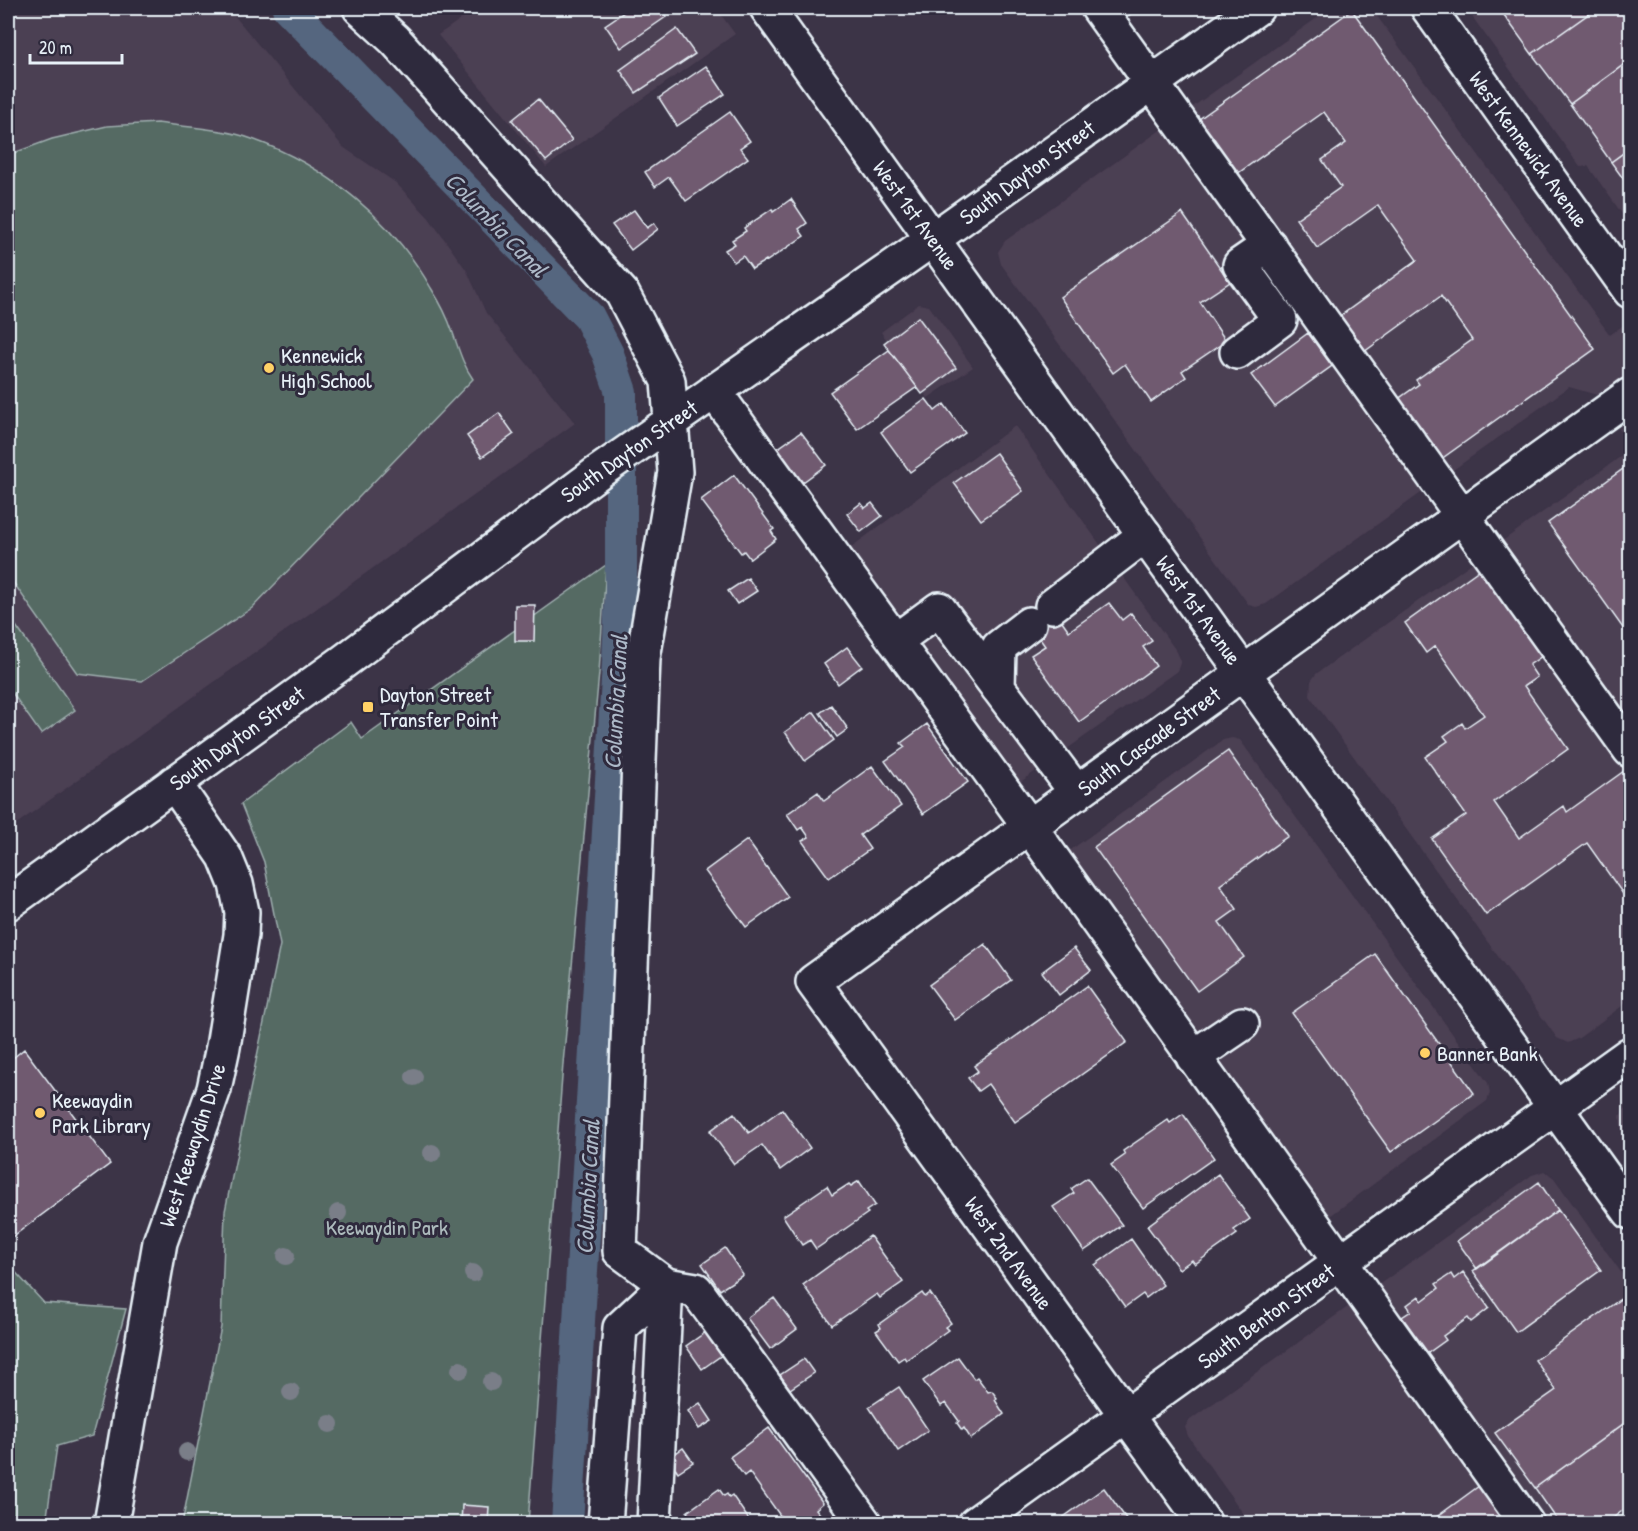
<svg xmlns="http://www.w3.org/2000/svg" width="1638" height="1531" font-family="'Patrick Hand',sans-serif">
<rect width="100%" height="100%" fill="#3c3447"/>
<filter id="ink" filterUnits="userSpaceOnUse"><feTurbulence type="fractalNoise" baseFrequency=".0167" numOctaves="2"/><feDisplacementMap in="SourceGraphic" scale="12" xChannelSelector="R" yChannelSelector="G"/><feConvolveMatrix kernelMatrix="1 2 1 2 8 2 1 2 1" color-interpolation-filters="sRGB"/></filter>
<g filter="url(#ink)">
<path fill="#4c3f53" d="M8,8h220l115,139 53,36 33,35 38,53 19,42 89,110 -567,407z
M477,8h239l19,26 -189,133 -108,-132z
M1331,8h40l239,327 19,-14 1,2v50l-33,22 -28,-8 -303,217 -10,3 -7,-2 -248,-341 -3,-12 7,-11z
M1466,8h164v217l-42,-59 -8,1z
M919,304l10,2 44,61 -45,31 -47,-66z
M1630,420v24l-11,-15z
M1015,426l162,226 4,9 -4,10 -182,129 -168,-235z
M1630,450v550l-51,38 -11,5 -11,-5 -247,-342 1,-15 5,-7z
M1232,738l8,2 248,343 2,10 -3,8 -179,131 -265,-362 180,-130z
M1630,1105v36l-9,-14 -1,-11 4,-6z
M1545,1171l9,7 76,107v238h-380l-62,-87 -3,-9 5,-7 342,-245z"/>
<path fill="#546a64" stroke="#9eaeae" stroke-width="1.5" d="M157,123c28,4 70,6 95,16 74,26 141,82 179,149 9,14 17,30 22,45 6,17 10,32 20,46l-221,229 -110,73 -65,-8 -69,-98v-420l44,-16 55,-13z
M606,565l-7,108 -36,391 -35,459 -346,1 39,-197 4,-116 55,-266 -16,-83 -23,-58 110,-82 11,17z
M16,626l59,84 -34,24 -33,-47v-55z
M8,1264l36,39 82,6 -34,127 -35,10 -11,77h-38z"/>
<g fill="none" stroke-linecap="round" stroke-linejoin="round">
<path stroke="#54667f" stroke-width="32" d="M288,8l301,309 19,37 13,38v201l-3,69 -51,862"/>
</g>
<path fill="#705a70" stroke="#e8f1f8" stroke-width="1.5" d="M630,8h38l2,2 -5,4 1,3 -45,31 -16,-23z
M1117,8h22l-14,10z
M1499,8h98l-65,46z
M1597,8h33v52l-60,44 -38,-50z
M1352,10l243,339 -158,113 -43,-60 25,-18 -3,-4 56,-40 -31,-44 -84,61 -25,-35 85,-62 -39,-55 -61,43 -21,-29 45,-32 -19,-27 24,-17 -22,-31 -90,64 -39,-54z
M677,29l18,25 -59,39 -16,-23z
M1630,60v88l-19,14 -41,-58z
M706,66l19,28 -48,32 -18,-28z
M538,99l34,41 -26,21 -34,-41z
M730,112l20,29 -10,7 8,10 -62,43 -17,-24 -14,10 -10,-15z
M1630,148v40l-19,-26z
M791,199l16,24 -8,6 5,7 -37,25 -1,-1 -14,9 -9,-13 -9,6 -9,-12 10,-6 -3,-4 14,-9 -2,-3 28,-19 1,3z
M634,210l13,18 7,-5 4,6 -27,21 -19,-25z
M1182,213l48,69 -30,20 26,39 -44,30 4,6 -35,25 -26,-38 -12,9 -53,-76z
M918,317l38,51 -34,26 -38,-51z
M1308,333l24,33 -57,41 -24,-32z
M889,350l28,37 -60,42 -27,-37z
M926,399l9,12 9,-7 21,29 -55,39 -29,-40z
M499,413l15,21 -32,23 -15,-21z
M801,432l25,33 -27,20 -25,-34z
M996,453l27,38 -42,29 -27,-37z
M1630,464v174l-82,-115z
M734,475l40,54 -3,2 5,8 -26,20 -6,-8 -3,2 -40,-53z
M861,503l4,5 7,-5 10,13 -21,16 -14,-18z
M1483,567l62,87 -16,11 8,12 -13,9 44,63 -74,53 25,36 45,-32 3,6 57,-41 6,9v124l-43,-61 -101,72 -54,-76 34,-24 -41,-58 23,-16 -4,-5 18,-13 3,5 19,-13 -49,-69 -9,7 -21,-30z
M748,578l9,13 -20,13 -9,-13z
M1048,601l21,30 40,-28 13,17 9,-7 21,28 -9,6 13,19 -77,56 -48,-67 14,-9 -20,-28z
M515,605h20l-1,36h-19z
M847,647l15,19 -24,18 -14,-20z
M831,705l17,24 -11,8 -17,-24z
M814,712l20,28 -29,21 -20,-29z
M927,724l41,58 -45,32 -38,-53 20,-14 -4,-4z
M1228,751l60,85 -68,49 17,24 -18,13 25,35 -47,34 -103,-144z
M872,766l29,40 -41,29 10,14 -41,29 -27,-37 7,-4 -7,-10 -4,3 -11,-16 31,-22 6,9z
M747,840l41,57 -42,30 -41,-56z
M985,944l26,36 -56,40 -26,-35z
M1074,948l17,22 -32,25 -17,-23z
M1375,954l99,139 -83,59 -99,-139z
M1087,986l40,56 -112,80 -27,-38 -10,7 -10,-13 10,-7 -4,-5z
M24,1049l86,115 -102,76v-178z
M782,1109l28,39 -30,22 -18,-25 -28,19 -24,-33 24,-18 15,20z
M1183,1114l31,44 -71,50 -32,-43 14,-10 -2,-4 45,-31 2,3z
M1218,1174l32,45 -16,11 3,4 -42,30 -3,-4 -13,9 -32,-43z
M1087,1178l35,47 -38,26 -31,-44 21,-14 -3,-4z
M859,1181l16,24 -9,6 2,2 -52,36 -6,-9 -8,5 -19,-29 44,-30 5,9 17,-11 2,2z
M1539,1182l19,28 -81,59 -20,-28z
M1558,1210l43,60 -85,62 -43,-61z
M870,1236l33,46 -23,16 -3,-4 -45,31 -29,-40z
M1131,1239l32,46 -17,13 -3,-4 -18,13 -30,-42z
M725,1248l18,27 -23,15 -18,-26z
M1463,1272l26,36 -18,14 -3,-4 -25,18 3,4 -18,13 -26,-36 9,-6 -4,-6 12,-9 3,5 17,-13 -3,-4 15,-10 3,5z
M922,1293l3,4 5,-4 21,30 -6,4 3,3 -42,30 -2,-3 -6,4 -22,-30 5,-3 -2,-4z
M774,1298l23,31 -27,20 -23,-31z
M1622,1298l8,11v110l-95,69 -40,-55 61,-43 -21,-30z
M713,1327l16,23 -27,19 -16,-23z
M958,1357l16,22 3,-2 11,15 4,-1 5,7 -2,2 9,14 -33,25 -7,-11 -2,2 -5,-7 2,-2 -13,-18 -5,3 -18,-25z
M804,1359l10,14 -24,16 -10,-14z
M899,1387l29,43 -30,21 -29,-44z
M700,1403l12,18 -13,8 -11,-18z
M1630,1419v86l-25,19h-45l-25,-36z
M769,1428l54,75 -7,6 4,5 -13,10h-4l-3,-4 -5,4h-9l-37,-52 -5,4 -14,-19z
M683,1448l10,14 -15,10 -9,-14z
M1479,1486l27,38h-79z
M1104,1488l26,36h-76z
M719,1489l5,7 3,-2 2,3 3,-2 20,29h-57l-8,-12z
M462,1505l27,2 -1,17h-27z"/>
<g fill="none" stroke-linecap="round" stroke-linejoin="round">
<defs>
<path id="minor" d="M360,8l35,32 227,253 46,88 7,91 -32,186 -23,593 46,34 -46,43 -15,196
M1098,8l532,742
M1428,8l202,283
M1237,352l43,-32 -40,-55 29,-20
M714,391l316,436 497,697
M1052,606l93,-71
M895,641l44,-32 138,184
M998,688l1,-41 30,-23
M8,903l335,-241 257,-191 333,-232 324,-231
M1193,1057l49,-33
M111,1524l49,-282 54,-153 9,-42 18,-112 1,-23 -6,-28 -11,-27 -51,-74
M654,1524l12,-239 30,5 169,234
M975,1524l655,-470
M1205,1524l-392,-542 817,-587"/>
<path id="major" d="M767,8l863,1204"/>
</defs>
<use href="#minor" stroke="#e8f1f8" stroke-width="38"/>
<use href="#major" stroke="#e8f1f8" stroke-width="38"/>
<use href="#minor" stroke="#2f2a3d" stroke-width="33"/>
<use href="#major" stroke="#2f2a3d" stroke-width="33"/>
</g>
<g fill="#7a7e88">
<circle cx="414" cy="1077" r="9"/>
<circle cx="432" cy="1153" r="9"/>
<circle cx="338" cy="1213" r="9"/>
<circle cx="389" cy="1228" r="9"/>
<circle cx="286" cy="1256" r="9"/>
<circle cx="473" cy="1273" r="9"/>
<circle cx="460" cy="1370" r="9"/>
<circle cx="491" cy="1382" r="9"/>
<circle cx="291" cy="1392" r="9"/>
<circle cx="330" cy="1424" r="9"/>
<circle cx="187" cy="1452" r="9"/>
</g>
</g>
<g fill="#ffd166" stroke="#2f2a3d" stroke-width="2">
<circle cx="269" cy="368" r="6"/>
<rect x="362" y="701" width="12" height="12" rx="3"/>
<circle cx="1425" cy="1053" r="6"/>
<circle cx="40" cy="1113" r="6"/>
</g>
<g text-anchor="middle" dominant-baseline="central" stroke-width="6" stroke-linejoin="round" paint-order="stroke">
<g font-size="22" fill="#e8f1f8" stroke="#2f2a3d">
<text transform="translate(1529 149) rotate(54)">West Kennewick Avenue</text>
<text transform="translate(1027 172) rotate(-36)">South Dayton Street</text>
<text transform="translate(916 215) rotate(54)">West 1st Avenue</text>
<text transform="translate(629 451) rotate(-35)">South Dayton Street</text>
<text transform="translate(1199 610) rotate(54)">West 1st Avenue</text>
<text transform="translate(237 738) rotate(-36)">South Dayton Street</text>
<text transform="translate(1149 741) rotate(-36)">South Cascade Street</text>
<text transform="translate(192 1145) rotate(-72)">West Keewaydin Drive</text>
<text transform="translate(1009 1253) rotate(54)">West 2nd Avenue</text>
<text transform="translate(1266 1316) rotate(-36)">South Benton Street</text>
</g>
<g font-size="22" fill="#e8f1f8" stroke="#2f2a3d" text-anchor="start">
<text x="281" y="355">Kennewick<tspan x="281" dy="25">High School</tspan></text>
<text x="380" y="694">Dayton Street<tspan x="380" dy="25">Transfer Point</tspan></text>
<text x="1437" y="1053">Banner Bank</text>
<text x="52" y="1100">Keewaydin<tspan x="52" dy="25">Park Library</tspan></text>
</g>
<g font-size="22" fill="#adbbbd" stroke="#2f2a3d">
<text x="387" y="1227">Keewaydin Park</text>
</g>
<g font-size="24" font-style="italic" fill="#adb9c8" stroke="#2f2a3d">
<text transform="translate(497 224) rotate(46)">Columbia Canal</text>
<text transform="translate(615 702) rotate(-87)">Columbia Canal</text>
<text transform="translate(587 1187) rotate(-87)">Columbia Canal</text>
</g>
</g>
<rect width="1638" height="1531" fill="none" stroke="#2f2a3d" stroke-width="30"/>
<rect x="15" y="15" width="1608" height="1501" fill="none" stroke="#e8f1f8" stroke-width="2" filter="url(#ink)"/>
<path d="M30 54v9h92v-9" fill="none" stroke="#e8f1f8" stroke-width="3"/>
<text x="39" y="54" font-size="18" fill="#e8f1f8" stroke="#2f2a3d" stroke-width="4.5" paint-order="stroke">20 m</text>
</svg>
